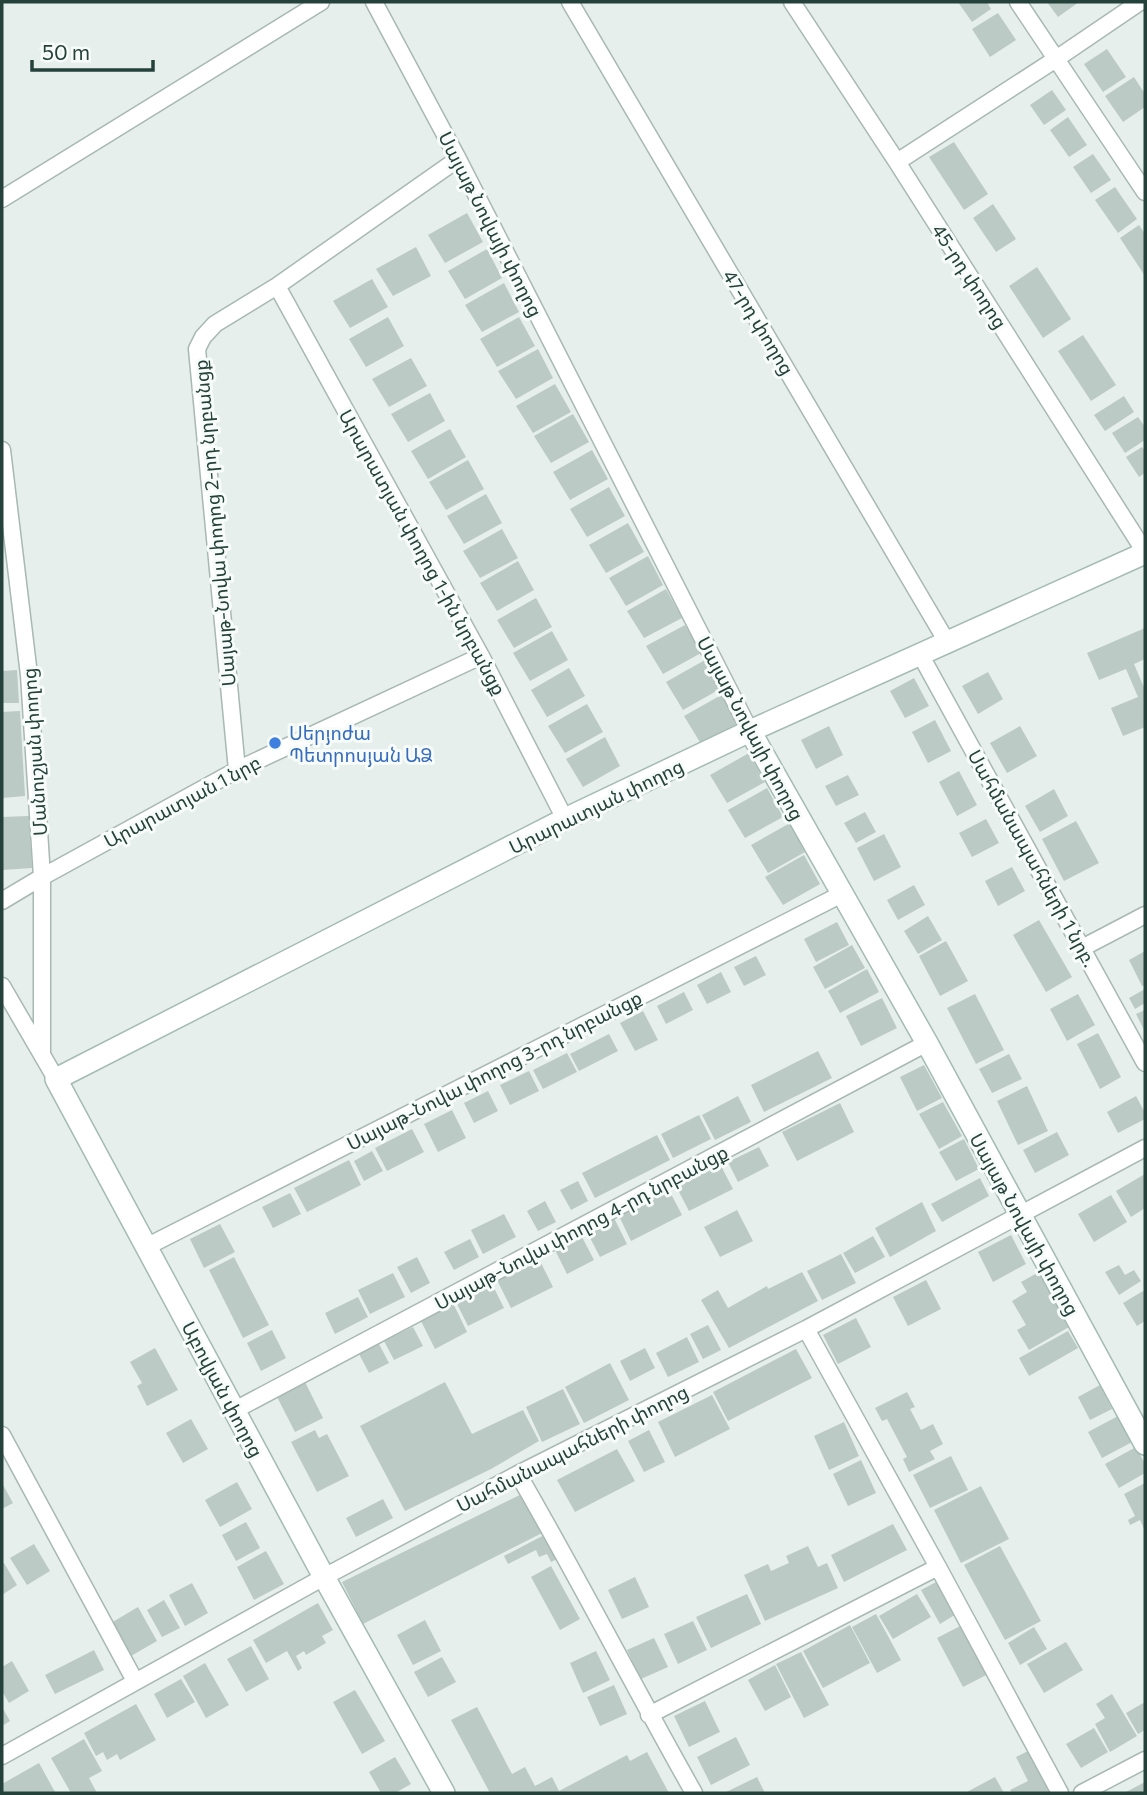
<svg xmlns="http://www.w3.org/2000/svg" width="1147" height="1795" font-family="Commissioner,'Noto Sans Armenian',sans-serif">
<rect width="100%" height="100%" fill="#e6efeb"/>
<path fill="#bbcac4" d="M958,2h29l4,7 -19,13z
M1047,2h32l-21,15z
M998,13l18,27 -26,17 -18,-28z
M1107,49l19,28 -23,15 -19,-28z
M1134,77l11,17v13l-22,15 -18,-26z
M1052,90l14,20 -22,15 -14,-20z
M1068,117l19,28 -18,12 -19,-27z
M954,142l34,52 -24,16 -35,-53z
M1093,154l18,26 -20,13 -18,-26z
M1115,187l22,32 -19,14 -23,-33z
M993,204l23,35 -20,13 -23,-34z
M467,213l16,29 -38,21 -17,-28z
M1139,225l6,9v42l-25,-38z
M416,247l15,29 -38,20 -17,-27z
M487,249l15,29 -37,21 -17,-28z
M1037,267l34,52 -28,19 -34,-52z
M372,279l16,28 -38,21 -17,-27z
M504,283l15,29 -37,20 -17,-27z
M388,317l16,29 -38,21 -17,-28z
M519,317l16,29 -38,21 -17,-28z
M1083,335l33,50 -25,16 -33,-50z
M538,349l15,29 -37,21 -18,-28z
M411,358l16,28 -38,21 -17,-28z
M555,384l16,28 -38,21 -17,-27z
M430,393l15,28 -37,21 -17,-28z
M1124,396l10,16 -29,19 -11,-16z
M573,414l16,28 -38,21 -17,-27z
M1138,417l7,10v13l-20,13 -13,-20z
M450,429l16,28 -38,22 -17,-28z
M1142,447l3,4v22l-6,4 -13,-20z
M592,450l16,29 -38,21 -17,-28z
M468,460l16,29 -38,21 -17,-28z
M609,487l16,29 -38,21 -17,-28z
M486,494l16,29 -38,21 -17,-28z
M628,523l16,29 -38,21 -17,-28z
M502,529l16,29 -38,20 -17,-27z
M648,556l15,29 -37,21 -17,-28z
M518,561l16,29 -37,21 -17,-28z
M666,589l16,29 -38,20 -17,-27z
M536,598l16,29 -38,21 -17,-28z
M685,625l16,28 -38,21 -17,-28z
M1145,628v31l-11,5 11,26v37l-22,9 -12,-28 27,-11 -12,-28 -27,11 -12,-27z
M552,631l16,29 -38,21 -17,-28z
M705,660l15,29 -37,21 -17,-28z
M569,668l16,28 -38,21 -16,-27z
M17,670l2,33h-17v-32z
M988,672l15,27 -25,15 -16,-28z
M914,678l15,28 -24,12 -15,-27z
M723,694l16,29 -38,21 -17,-28z
M587,704l16,28 -38,21 -17,-27z
M20,711l5,85 -23,2v-86z
M935,720l16,31 -23,12 -16,-31z
M829,726l14,29 -27,14 -15,-29z
M1020,726l17,30 -30,17 -17,-30z
M605,737l15,29 -37,21 -17,-28z
M749,753l16,29 -38,21 -17,-28z
M959,771l18,34 -20,11 -18,-34z
M848,775l11,20 -23,11 -11,-20z
M767,788l16,29 -38,21 -17,-28z
M1054,789l14,27 -28,16 -15,-26z
M865,812l11,20 -20,11 -12,-20z
M29,816l3,52 -30,2v-53z
M986,819l13,24 -27,14 -13,-24z
M1076,821l23,42 -35,18 -22,-42z
M790,823l15,29 -37,21 -17,-28z
M884,834l17,33 -27,14 -17,-33z
M804,855l16,29 -37,21 -18,-28z
M1012,867l13,24 -27,15 -13,-25z
M914,885l11,20 -27,15 -11,-20z
M928,916l14,24 -24,14 -14,-23z
M1039,920l33,57 -26,15 -33,-57z
M837,922l12,23 -33,17 -12,-23z
M946,941l22,40 -28,15 -21,-40z
M852,945l13,23 -40,21 -12,-22z
M1145,951v34l-3,1 -13,-26z
M756,956l10,19 -22,11 -10,-19z
M867,969l12,23 -39,21 -12,-22z
M721,972l10,20 -24,12 -10,-19z
M1145,989v14l-10,6 -6,-11z
M684,992l9,18 -27,14 -9,-18z
M975,994l29,56 -28,14 -29,-56z
M1078,994l17,31 -28,16 -17,-32z
M882,998l15,30 -36,18 -15,-30z
M1145,1010v22l-9,-18z
M643,1011l15,29 -23,11 -15,-28z
M1098,1033l23,44 -21,12 -23,-45z
M609,1034l9,17 -39,20 -9,-17z
M818,1051l14,27 -68,34 -13,-27z
M567,1053l10,19 -34,17 -10,-19z
M1009,1054l13,25 -30,14 -13,-24z
M924,1065l18,33 -25,13 -17,-34z
M529,1071l10,20 -29,14 -10,-20z
M1027,1086l21,45 -30,14 -21,-44z
M488,1091l10,20 -24,12 -10,-20z
M738,1096l13,26 -36,18 -13,-25z
M1136,1096l9,17v6l-27,14 -11,-21z
M943,1102l19,34 -23,13 -20,-35z
M840,1103l14,29 -57,29 -15,-29z
M452,1110l14,28 -28,14 -14,-28z
M699,1115l12,24 -38,19 -12,-24z
M412,1129l12,23 -37,19 -12,-23z
M1057,1132l12,23 -34,18 -12,-23z
M657,1135l13,25 -75,38 -13,-25z
M964,1139l15,30 -23,12 -17,-29z
M759,1147l10,19 -31,16 -10,-20z
M372,1151l11,20 -19,10 -10,-20z
M349,1160l12,25 -54,27 -13,-24z
M720,1164l13,25 -44,22 -13,-25z
M1145,1174v34l-14,9 -15,-26z
M980,1178l9,18 -47,26 -11,-18z
M578,1181l10,20 -17,9 -11,-20z
M669,1190l13,25 -51,26 -12,-25z
M290,1193l11,21 -28,14 -11,-21z
M1111,1195l16,27 -33,20 -16,-28z
M545,1201l11,21 -18,9 -11,-20z
M922,1202l14,29 -46,26 -15,-29z
M737,1210l16,31 -33,16 -16,-30z
M504,1214l12,23 -33,17 -12,-24z
M614,1218l13,26 -27,13 -13,-25z
M220,1224l15,28 -31,16 -14,-29z
M1011,1235l15,29 -33,18 -15,-30z
M873,1236l12,21 -30,16 -12,-20z
M582,1237l12,23 -27,14 -12,-24z
M470,1239l9,18 -25,13 -10,-18z
M841,1254l15,29 -34,17 -15,-29z
M234,1257l35,68 -26,13 -34,-68z
M417,1257l13,26 -19,10 -14,-26z
M538,1257l15,30 -42,21 -15,-30z
M1119,1265l6,10 9,-5 7,11 -22,14 -14,-23z
M802,1272l16,29 -89,47 -28,-48 17,-10 10,18 39,-22 1,3z
M1039,1272l30,55 -40,23 -12,-20 9,-5 -14,-24 15,-9 -6,-10z
M393,1273l12,24 -35,17 -12,-24z
M926,1280l15,29 -33,17 -15,-29z
M492,1284l12,24 -36,18 -12,-24z
M1143,1291l2,3v27l-8,5 -14,-23z
M358,1297l10,20 -33,17 -10,-21z
M453,1303l14,29 -32,17 -15,-30z
M856,1318l15,29 -33,17 -15,-29z
M708,1325l13,25 -18,9 -13,-25z
M413,1327l10,19 -29,14 -10,-19z
M272,1330l14,28 -25,13 -14,-28z
M1068,1331l10,17 -49,28 -10,-18z
M687,1337l12,25 -31,15 -12,-24z
M379,1344l10,19 -20,10 -10,-19z
M155,1348l23,42 -31,16 -10,-20 5,-3 -12,-21z
M645,1348l10,20 -25,13 -10,-20z
M796,1349l16,29 -84,43 -15,-29z
M610,1363l19,37 -45,23 -19,-36z
M304,1380l19,38 -28,14 -19,-37z
M445,1382l27,52 51,-24 16,31 -48,28 -86,42 -45,-85z
M1100,1385l12,24 -22,11 -12,-23z
M563,1389l17,35 -38,18 -16,-35z
M907,1392l8,15 -5,2 11,21 12,-6 10,20 -13,7 5,8 -26,13 -6,-13 4,-2 -20,-38 -5,2 -7,-13z
M712,1395l18,34 -55,28 -17,-35z
M1120,1415l14,26 -32,17 -14,-26z
M191,1419l17,30 -25,14 -17,-30z
M844,1422l15,34 -30,14 -15,-34z
M315,1430l4,8 8,-4 22,42 -32,16 -26,-50z
M649,1430l16,32 -21,10 -16,-31z
M1136,1447l9,17v9l-26,15 -14,-24z
M617,1449l18,32 -60,31 -18,-32z
M951,1456l17,34 -38,18 -17,-33z
M861,1460l15,33 -28,13 -15,-32z
M237,1482l15,27 -32,18 -15,-27z
M2,1483l11,20 -11,6z
M1145,1483v48l-5,-11 -10,5 -2,-5 7,-4 -11,-22z
M981,1486l28,53 -48,24 -27,-53z
M524,1493l20,39 -181,92 -21,-42z
M383,1499l10,19 -37,19 -10,-19z
M246,1522l14,26 -24,13 -14,-26z
M893,1524l14,26 -63,32 -13,-27z
M548,1533l13,24 -10,5 -4,-8 -8,3 -3,-7 -28,14 -4,-8z
M34,1544l16,27 -23,14 -17,-27z
M808,1546l10,21 9,-4 11,25 -73,33 -21,-46 24,-11 3,7 18,-8 -3,-7z
M1000,1546l41,75 -36,19 -41,-75z
M266,1551l18,33 -30,16 -17,-33z
M4,1563l13,22 -15,10v-31z
M551,1566l29,53 -20,11 -29,-53z
M635,1577l14,30 -27,12 -14,-29z
M940,1580l18,33 -18,11 -19,-34z
M192,1583l16,30 -23,13 -16,-31z
M747,1594l14,30 -50,24 -15,-31z
M917,1594l14,23 -38,22 -14,-23z
M164,1600l16,28 -18,9 -15,-27z
M318,1603l15,27 -11,6 4,7 -20,12 -2,-4 -8,5 6,12 -4,3 -11,-20 -21,12 -13,-23z
M138,1607l19,34 -26,15 -20,-33z
M876,1614l25,46 -24,13 -25,-46z
M425,1620l16,31 -28,14 -16,-30z
M693,1621l14,29 -29,14 -14,-30z
M966,1623l26,49 -29,15 -26,-49z
M850,1625l20,38 -47,25 -20,-37z
M1034,1627l13,22 -27,16 -12,-22z
M654,1638l14,29 -27,12 -14,-29z
M1066,1642l17,28 -39,23 -17,-29z
M251,1646l18,33 -23,13 -19,-33z
M94,1650l10,20 -49,24 -10,-19z
M596,1651l14,29 -27,13 -13,-30z
M801,1652l28,53 -25,13 -28,-54z
M442,1657l14,25 -28,15 -14,-25z
M12,1661l17,30 -20,12 -7,-12v-24z
M205,1663l24,42 -23,13 -23,-42z
M775,1665l16,32 -26,14 -17,-31z
M181,1679l14,23 -28,16 -13,-24z
M614,1685l13,29 -27,12 -13,-29z
M355,1690l30,51 -23,13 -29,-52z
M1112,1694l25,42 -27,16 -15,-28 10,-6 -9,-14z
M705,1701l15,31 -31,15 -15,-31z
M1145,1702v28l-7,4 -12,-21z
M136,1704l20,36 -36,20 -3,-6 -10,6 -4,-8 -7,4 -12,-23z
M2,1707l8,14 -8,5z
M477,1707l35,67 13,-7 10,19 17,-9 7,14 68,-36 3,6 17,-9 22,41h-179l-39,-73z
M1094,1728l14,24 -27,16 -15,-24z
M736,1737l14,28 -39,20 -14,-28z
M84,1739l18,32 -13,7 8,15h-26l-20,-35z
M1032,1749l21,40 -7,4h-34l-2,-3 18,-9 -12,-24z
M395,1757l16,27 -16,9h-14l-12,-21z
M39,1763l16,29 -2,1h-51v-9z
M757,1777l8,16h-41z
M995,1777l9,16h-39z
M1145,1782v11h-21z"/>
<g fill="none" stroke-linecap="round" stroke-linejoin="round">
<defs>
<path id="street" d="M374,2l84,157 292,572
M570,2l377,640
M792,2l105,160 248,390
M1018,2l127,190
M897,162l159,-103 84,-57
M2,199l319,-197
M277,286l204,370 84,163
M2,450l27,225 13,202v178
M920,654l225,409
M237,770l-40,-421 6,-12 12,-13 62,-38 181,-127
M2,901l40,-24 195,-107 244,-114
M1082,948l63,-33
M2,986l54,93
M146,1247l696,-353
M806,1329l132,238 122,226
M235,1410l692,-367
M2,1435l133,246
M518,1474c61,105 116,213 176,319
M649,1715l289,-148
M2,1756l322,-179 194,-103 288,-145 339,-181
M1082,1793l63,-33"/>
<path id="secondary" d="M750,731l177,312 218,401
M444,1793l-120,-216 -268,-498 509,-260 185,-88 395,-178"/>
</defs>
<use href="#street" stroke="#a8b8b2" stroke-width="19"/>
<use href="#secondary" stroke="#a4bbb3" stroke-width="24"/>
<use href="#street" stroke="#fff" stroke-width="16"/>
<use href="#secondary" stroke="#fff" stroke-width="21"/>
</g>
<circle fill="#3f7fe0" stroke="#f7fbf9" stroke-width="2.5" cx="275" cy="743" r="7"/>
<g text-anchor="middle" dominant-baseline="central" stroke-width="6" stroke-linejoin="round" paint-order="stroke">
<g font-size="19" fill="#24423a" stroke="#f7fbf9">
<text transform="translate(491 224) rotate(63)">Սայաթ Նովայի փողոց</text>
<text transform="translate(970 276) rotate(57)">45-րդ փողոց</text>
<text transform="translate(759 322) rotate(59)">47-րդ փողոց</text>
<text transform="translate(214 523) rotate(-95)">Սայաթ-Նովա փողոց 2-րդ նրբանցք</text>
<text transform="translate(423 552) rotate(61)">Արարատյան փողոց 1-ին նրբանցք</text>
<text transform="translate(751 728) rotate(62)">Սայաթ Նովայի փողոց</text>
<text transform="translate(34 752) rotate(-94)">Մանուշյան փողոց</text>
<text transform="translate(182 801) rotate(-28)">Արարատյան 1 նրբ</text>
<text transform="translate(596 806) rotate(-26)">Արարատյան փողոց</text>
<text transform="translate(1033 858) rotate(61)">Սահմանապահների 1 նրբ.</text>
<text transform="translate(494 1070) rotate(-27)">Սայաթ-Նովա փողոց 3-րդ նրբանցք</text>
<text transform="translate(1025 1224) rotate(61)">Սայաթ Նովայի փողոց</text>
<text transform="translate(581 1227) rotate(-28)">Սայաթ-Նովա փողոց 4-րդ նրբանցք</text>
<text transform="translate(223 1389) rotate(62)">Աբովյան փողոց</text>
<text transform="translate(572 1448) rotate(-27)">Սահմանապահների փողոց</text>
</g>
<g font-size="19" fill="#366cbe" stroke="#f7fbf9" text-anchor="start">
<text x="289" y="732">Սերյոժա<tspan x="289" dy="22">Պետրոսյան ԱՁ</tspan></text>
</g>
</g>
<rect width="1147" height="1795" fill="none" stroke="#24423a" stroke-width="7"/>
<path d="M32 60v10h121v-10" fill="none" stroke="#24423a" stroke-width="3.5"/>
<text x="42" y="60" font-size="21" fill="#24423a" stroke="#f7fbf9" stroke-width="5" paint-order="stroke">50 m</text>
</svg>
